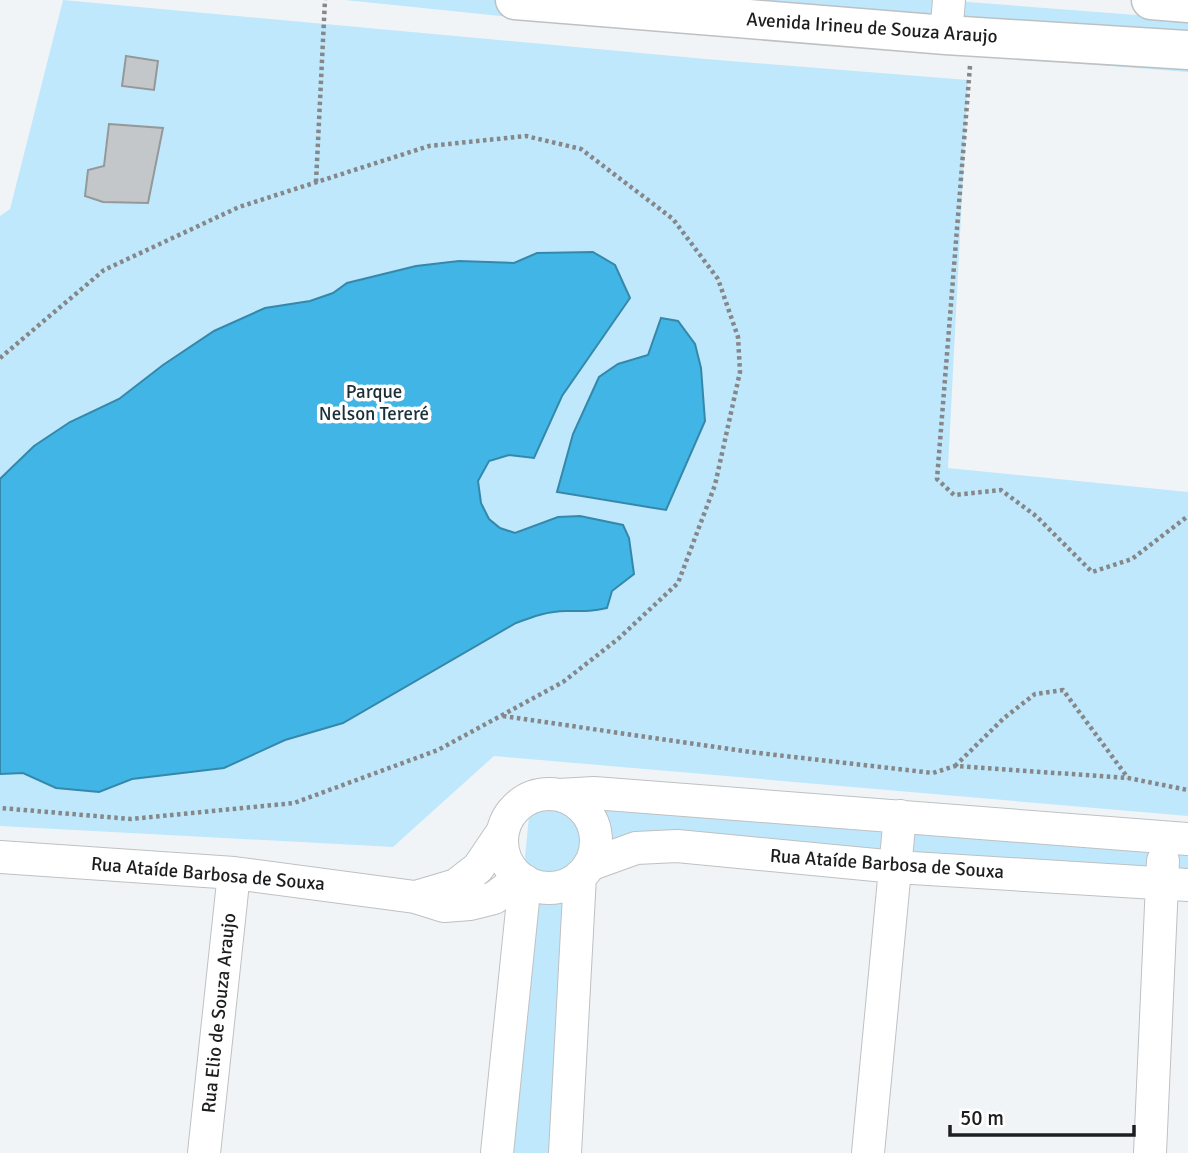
<svg xmlns="http://www.w3.org/2000/svg" width="1188" height="1153" font-family="Signika,sans-serif">
<rect width="100%" height="100%" fill="#f1f4f6"/>
<path fill="#bfe8fd" d="M63,0l643,59 262,21 -20,388 240,24v324l-694,-60 -101,91 -393,-21v-610l10,-7z
M345,0h597l246,19v53l-561,-43z
M568,787l620,40v47l-296,-24 -214,-12 -83,9 -26,306h-73l34,-347z"/>
<path fill="#41b5e5" stroke="#3688aa" stroke-width="2" d="M593,252l22,13 15,33 -68,98 -28,62 -25,-3 -20,6 -11,20 3,22 8,16 11,9 15,5 43,-16 22,-1 43,9 6,13 5,36 -22,17 -5,17c-17,4 -24,3 -41,3 -18,0 -34,6 -50,12l-173,100 -58,17 -61,28 -92,11 -33,13 -43,-4 -33,-15 -23,1v-295l34,-33 36,-24 49,-23 44,-34 51,-34 51,-23 45,-7 23,-8 14,-10 69,-17 43,-5 55,2 23,-10z
M661,318l17,3 17,23 6,24 4,53 -39,89 -109,-18 16,-58 26,-57 19,-13 30,-9z"/>
<path fill="#c4c7c9" stroke="#959899" stroke-width="2" d="M126,56l32,5 -4,29 -32,-4z
M109,124l54,4 -15,75 -45,-1 -18,-6 3,-26 16,-4z"/>
<g fill="none" stroke-linecap="round" stroke-linejoin="round">
<defs>
<path id="minor" d="M946,35l3,-35
M502 841a47 47 0 1 1 94 0a47 47 0 1 1-94 0Z
M559,795l35,-2 594,46
M0,857l234,16 181,24 29,9 26,-2 24,-6 26,-20
M589,865l47,-17 41,-2 219,21 292,18
M419,896l37,-11 22,-17 25,-37
M204,1153l30,-280
M497,1153l28,-272
M565,1153l15,-277
M868,1153l32,-337
M1150,1153l13,-292"/>
<path id="major" d="M515,0l431,35 242,15
M1151,0l37,3"/>
</defs>
<use href="#minor" stroke="#bec1c2" stroke-width="34"/>
<use href="#major" stroke="#bec1c2" stroke-width="41"/>
<path stroke="#858788" stroke-width="4.5" stroke-dasharray="3.5 3.5" stroke-linecap="butt" d="M970,66l-33,413 17,16 47,-5 35,26 56,56 40,-13 56,-43
M316,182l9,-182
M0,358l104,-88 135,-63 190,-61 97,-10 55,13 92,70 45,60 20,58 2,35 -25,113 -37,98 -60,56 -55,43 -125,68 -144,53 -163,16 -131,-11
M503,716l247,36 183,21 22,-7 173,12 60,12
M955,766l49,-48 31,-24 28,-4 65,88"/>
<use href="#minor" stroke="#fff" stroke-width="32"/>
<use href="#major" stroke="#fff" stroke-width="38"/>
</g>
<g text-anchor="middle" dominant-baseline="central" stroke-width="7" stroke-linejoin="round" paint-order="stroke">
<g font-size="19" fill="#1d1e1f" stroke="#fff">
<text transform="translate(872 28) rotate(4)">Avenida Irineu de Souza Araujo</text>
<text transform="translate(887 864) rotate(4)">Rua Ataíde Barbosa de Souxa</text>
<text transform="translate(208 874) rotate(5)">Rua Ataíde Barbosa de Souxa</text>
<text transform="translate(219 1013) rotate(-84)">Rua Elio de Souza Araujo</text>
</g>
<g font-size="19" fill="#1b2f38" stroke="#fff">
<text x="374" y="392">Parque<tspan x="374" dy="22">Nelson Tereré</tspan></text>
</g>
</g>
<path d="M950 1125v10h184v-10" fill="none" stroke="#1d1e1f" stroke-width="3.5"/>
<text x="960" y="1125" font-size="21" fill="#1d1e1f" stroke="#ffffff" stroke-width="5" paint-order="stroke">50 m</text>
</svg>
